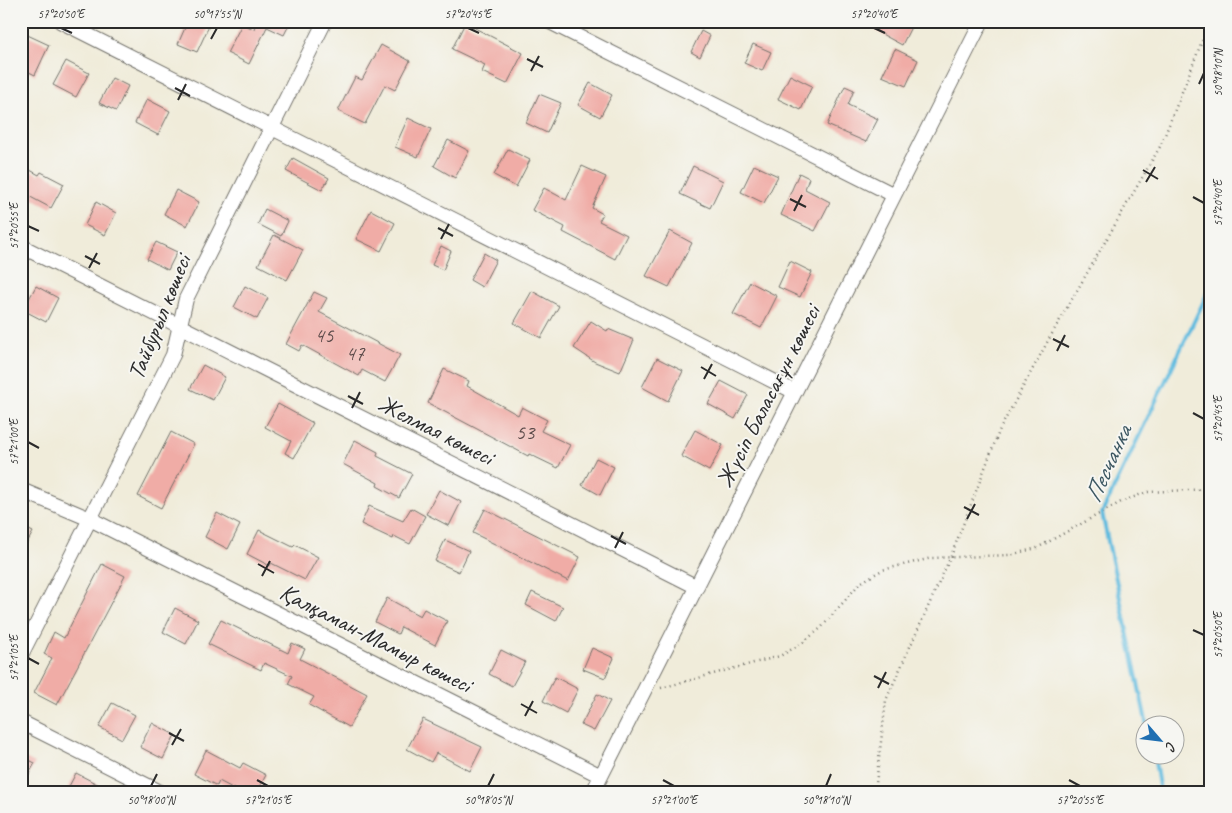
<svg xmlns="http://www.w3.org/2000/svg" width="1232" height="813" font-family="Caveat,sans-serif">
<rect width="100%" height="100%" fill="#f6f6f2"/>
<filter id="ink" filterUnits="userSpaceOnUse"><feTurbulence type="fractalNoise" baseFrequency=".02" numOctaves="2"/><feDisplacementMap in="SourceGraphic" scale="10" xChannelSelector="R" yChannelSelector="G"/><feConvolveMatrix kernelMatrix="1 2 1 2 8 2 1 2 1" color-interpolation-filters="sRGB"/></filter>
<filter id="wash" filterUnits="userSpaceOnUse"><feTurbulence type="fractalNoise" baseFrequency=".0096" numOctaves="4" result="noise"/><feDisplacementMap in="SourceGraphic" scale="20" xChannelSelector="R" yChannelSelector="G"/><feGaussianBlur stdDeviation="1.12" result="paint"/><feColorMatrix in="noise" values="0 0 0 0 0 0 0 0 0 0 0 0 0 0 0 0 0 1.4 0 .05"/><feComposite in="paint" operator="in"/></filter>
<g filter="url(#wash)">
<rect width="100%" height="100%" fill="#f0ecda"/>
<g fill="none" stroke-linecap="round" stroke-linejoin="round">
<path stroke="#61bcdf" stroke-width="4" d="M1147,726l-45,-213 109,-227
M1154,756l6,36"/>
</g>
<g id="blocks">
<path fill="#f0aca6" d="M188,21h12l9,5 -12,26 -19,-8z
M256,21h35l-7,14 -17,-8 -18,37 -22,-11 15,-29 12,5z
M881,21h33l-12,24 -26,-14z
M465,23l58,30 -16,31 -25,-12 3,-7 -33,-16z
M701,31l9,5 -10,21 -9,-5z
M21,32l28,13 -14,30 -14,-7z
M753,44l18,8 -9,19 -18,-8z
M381,45l29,16 -15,29 -10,-5 -20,39 -27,-13 17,-34 7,3z
M895,49l23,11 -12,26 -24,-10z
M66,61l23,12 -13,24 -23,-12z
M790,75l22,11 -11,24 -23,-11z
M112,78l16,8 -12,25 -17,-8z
M590,83l22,12 -12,22 -22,-12z
M845,86l9,4 -6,15 30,14 -12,23 -39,-17z
M539,94l22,9 -14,30 -21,-10z
M147,99l23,12 -12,24 -23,-12z
M408,118l23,11 -13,28 -23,-10z
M448,140l21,11 -14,27 -21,-12z
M508,149l22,11 -14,27 -22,-12z
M293,158l36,20 -7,12 -36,-19z
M21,165l18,10 2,-3 23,12 -13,24 -30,-16z
M754,165l24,11 -14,27 -23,-11z
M582,166l24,11 -14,31 11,6 -4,7 28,14 -12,24 -52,-27 2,-5 -33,-17 12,-22 22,12z
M693,166l30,15 -13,27 -30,-14z
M799,173l10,5 -4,11 25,13 -15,29 -34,-16z
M176,190l23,12 -12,24 -23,-12z
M96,202l20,11 -11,22 -20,-10z
M265,209l23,12 -7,15 -23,-12z
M371,210l24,13 -14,28 -25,-12z
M670,231l22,12 -23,44 -23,-11z
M274,235l29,15 -16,30 -29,-15z
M156,242l21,10 -9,18 -21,-11z
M441,246l10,5 -8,19 -11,-5z
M484,253l12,7 -14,27 -12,-7z
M790,261l22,11 -12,25 -22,-10z
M750,282l27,14 -16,32 -28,-14z
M36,286l22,12 -12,24 -23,-12z
M245,286l23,12 -11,21 -23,-12z
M532,291l27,15 -18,32 -27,-15z
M314,292l13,6 -8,14 81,43 -15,27 -23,-12 -3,6 -57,-31 -3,6 -13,-7z
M591,321l16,10 1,-2 26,11 -14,32 -25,-10 -21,-14z
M657,358l26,13 -15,30 -26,-14z
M203,365l22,12 -12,23 -23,-11z
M444,369l25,12 -2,5 51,29 4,-8 25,13 -6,11 29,14 -12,23 -29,-14 -1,2 -100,-53z
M721,381l27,14 -13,24 -27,-15z
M278,404l35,19 -19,35 -9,-5 6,-12 -26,-14z
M695,430l28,15 -14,26 -28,-15z
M171,432l23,12 -33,64 -23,-12z
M355,440l23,12 -1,4 35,18 -13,24 -22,-12 1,-3 -35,-19z
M596,458l18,9 -14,28 -18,-10z
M439,490l22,12 -12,24 -23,-12z
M369,506l34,15 8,-13 14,8 -15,28 -16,-8 -1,3 -32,-15z
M485,509l95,48 -12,24 -95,-48z
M217,513l23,12 -12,24 -23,-12z
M21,526l12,6 -12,22z
M259,530l34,17 2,-2 23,12 -13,23 -34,-17 -1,3 -23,-12z
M445,540l24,11 -10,21 -24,-11z
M102,564l23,12 -68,129 -23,-12 18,-35 -8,-4 10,-22 10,6z
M532,592l31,15 -7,14 -30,-16z
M387,598l33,18 4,-7 23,12 -12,24 -34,-18 -3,7 -23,-12z
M175,608l23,12 -12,24 -23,-12z
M221,620l67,33 4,-10 13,6 -5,10 67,35 -18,33 -40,-22 5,-8 -26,-13 4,-8 -28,-13 -3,7 -53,-26z
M592,648l22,10 -9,20 -22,-9z
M501,650l24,12 -13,24 -23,-12z
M555,677l23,12 -12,24 -23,-12z
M597,694l13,7 -16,30 -13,-6z
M112,703l23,12 -13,24 -23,-12z
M423,719l59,28 -12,24 -34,-18 -5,9 -24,-13z
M152,723l23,12 -12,24 -23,-12z
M206,750l34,18 3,-5 23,12 -9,17h-17l-21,-11 -2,5 -23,-12z
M21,756l14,7 -14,26z
M76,773l23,12 -4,7h-29z"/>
</g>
</g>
<g filter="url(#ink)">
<use href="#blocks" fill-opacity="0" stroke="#706f68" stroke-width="1"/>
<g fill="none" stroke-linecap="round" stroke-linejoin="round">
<defs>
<path id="minor" d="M60,21l735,371
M548,21l346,174
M21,246l676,341
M21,490l69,29 511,257
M21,655l152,-300 13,-56 139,-278
M21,722l139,70
M593,792l389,-771"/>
</defs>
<use href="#minor" stroke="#706f68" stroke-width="16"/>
<path stroke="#706f68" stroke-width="2.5" stroke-dasharray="1 4" stroke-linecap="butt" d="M661,688l119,-32 21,-12 20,-16 39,-45 22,-13 50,-12 78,-3 27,-7 84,-46 26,-10 64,-3
M875,792l11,-92 65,-144 49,-127 49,-90 112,-194 49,-124"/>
<use href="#minor" stroke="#fff" stroke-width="14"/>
</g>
</g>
<path fill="none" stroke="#2b2b2b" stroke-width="2" d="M61,28l11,5M468,28l11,5M874,28l11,5M211,39l6,-11M527,59l16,8M531,71l8,-15M1199,84l5,-11M175,88l15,8M178,100l8,-16M1143,170l15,9M1146,182l9,-15M1193,197l11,6M790,199l16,8M794,211l8,-16M28,226l11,5M438,228l15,8M441,239l8,-15M85,256l15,8M89,268l8,-15M1053,339l16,8M1057,351l8,-16M701,367l15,9M704,379l8,-15M348,396l15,8M352,408l8,-16M1193,413l11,6M28,442l11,6M964,507l15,8M967,519l8,-15M611,536l15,8M615,548l8,-16M258,564l16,9M262,576l8,-15M1193,630l11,5M28,658l11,6M874,676l15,8M878,688l8,-16M521,704l16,9M525,716l8,-15M169,733l15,8M172,745l9,-16M257,780l11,6M663,780l11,6M1069,780l11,6M151,786l6,-12M488,786l6,-12M826,786l5,-12"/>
<g text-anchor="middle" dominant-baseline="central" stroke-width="4" stroke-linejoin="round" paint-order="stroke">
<g font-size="21" fill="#5c4b4a">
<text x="324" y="335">45</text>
<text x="355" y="353">47</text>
<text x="525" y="432">53</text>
</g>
<g font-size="24" fill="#2b2b2b" stroke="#f6f6f2">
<text transform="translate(159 317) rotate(-68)">Тайбурыл көшесі</text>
<text transform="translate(768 396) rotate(-63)">Жүсіп Баласағұн көшесі</text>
<text transform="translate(436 430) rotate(27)">Желмая көшесі</text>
<text transform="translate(376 638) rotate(27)">Қалқаман-Мамыр көшесі</text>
</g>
<g font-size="25" font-style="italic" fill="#3b5661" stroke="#f6f6f2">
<text transform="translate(1108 464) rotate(-66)">Песчанка</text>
</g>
</g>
<rect width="1232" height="813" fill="none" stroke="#f6f6f2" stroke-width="55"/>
<g transform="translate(1160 740) rotate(118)"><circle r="24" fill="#f6f6f2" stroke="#a5a5a2"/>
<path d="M0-4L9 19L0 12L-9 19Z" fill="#1f6fb2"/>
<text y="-8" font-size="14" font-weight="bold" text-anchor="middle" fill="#2b2b2b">С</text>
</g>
<rect x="28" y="28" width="1176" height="758" fill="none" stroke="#2b2b2b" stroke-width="2"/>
<g font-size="12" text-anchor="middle" fill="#2b2b2b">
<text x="61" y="18">57°20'50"E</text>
<text x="217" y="18">50°17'55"N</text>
<text x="468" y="18">57°20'45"E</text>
<text x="874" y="18">57°20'40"E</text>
<text transform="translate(1218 73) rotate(-90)" y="4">50°18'10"N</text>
<text transform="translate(1218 203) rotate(-90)" y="4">57°20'40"E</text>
<text transform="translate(14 226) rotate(-90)" y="4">57°20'55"E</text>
<text transform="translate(1218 419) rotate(-90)" y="4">57°20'45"E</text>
<text transform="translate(14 442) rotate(-90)" y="4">57°21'00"E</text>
<text transform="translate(1218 635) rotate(-90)" y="4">57°20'50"E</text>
<text transform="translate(14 658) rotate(-90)" y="4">57°21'05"E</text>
<text x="151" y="804">50°18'00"N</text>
<text x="268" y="804">57°21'05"E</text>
<text x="488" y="804">50°18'05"N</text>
<text x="674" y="804">57°21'00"E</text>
<text x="826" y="804">50°18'10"N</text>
<text x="1080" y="804">57°20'55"E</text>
</g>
</svg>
